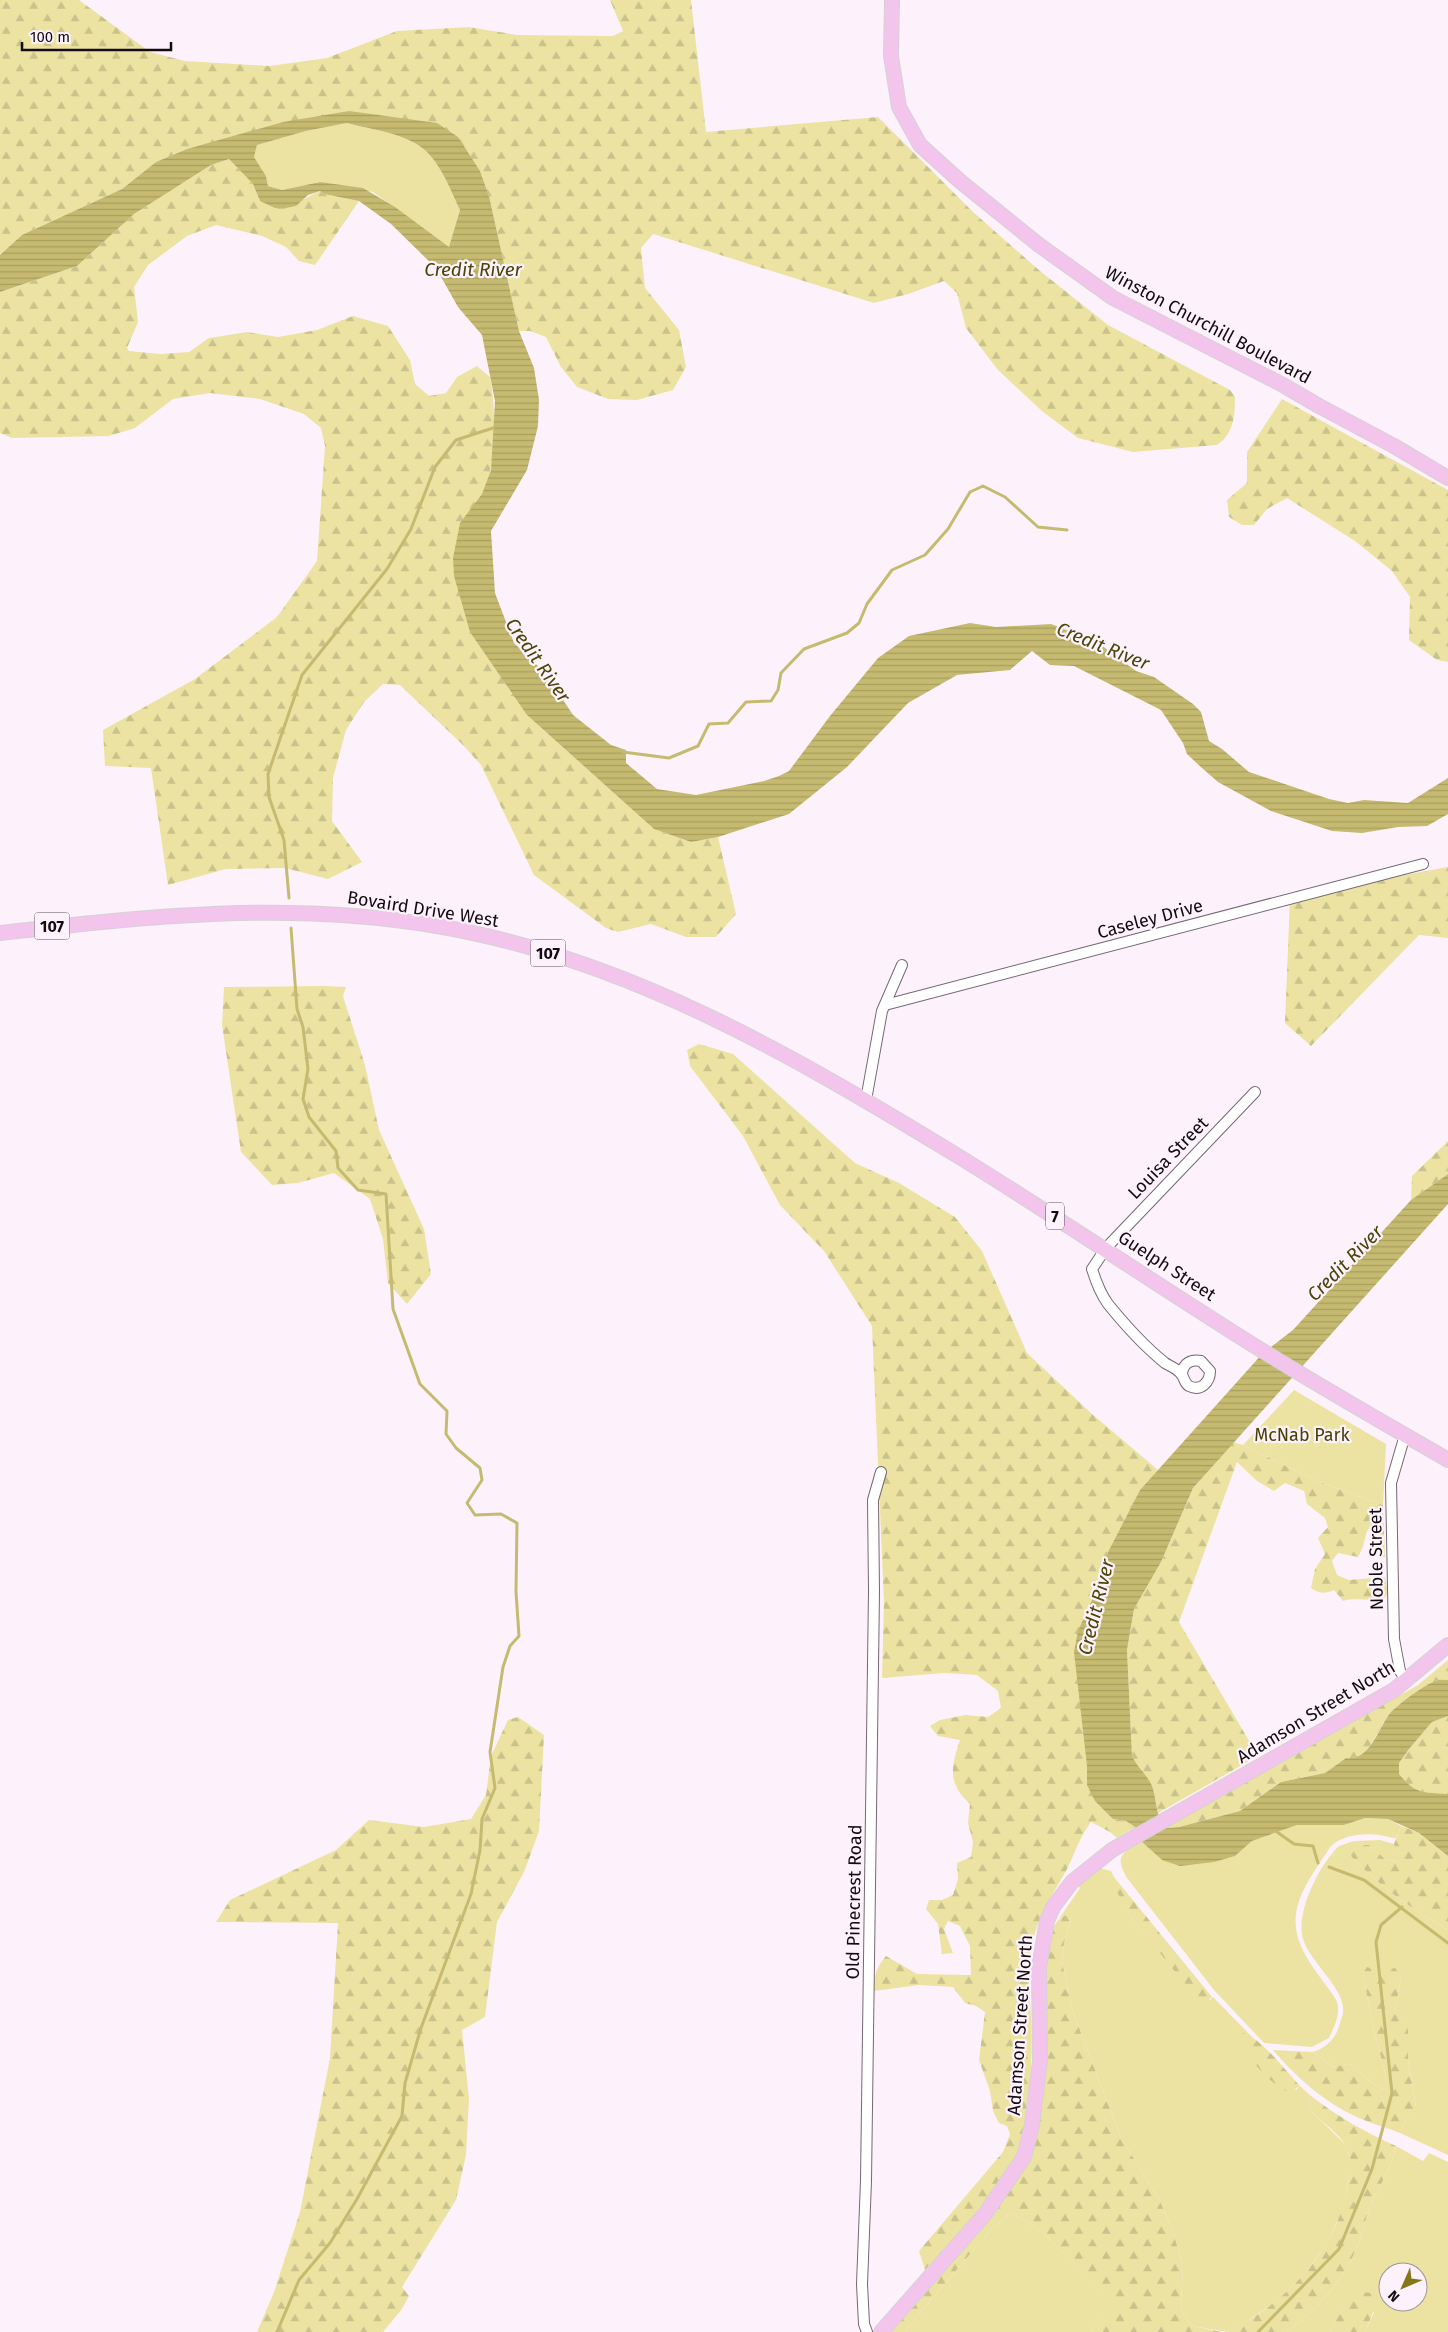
<svg xmlns="http://www.w3.org/2000/svg" width="1448" height="2332" font-family="'Fira Sans',sans-serif">
<defs>
<pattern id="forest-firs" width="22" height="20" patternUnits="userSpaceOnUse" patternTransform="scale(1.25)"><rect width="22" height="20" fill="#ece3a2"/><path d="M5 1l3.5 6h-7zM16 11l3.5 6h-7z" fill="#c9c28a"/></pattern>
<pattern id="water-rules" width="6" height="5" patternUnits="userSpaceOnUse" patternTransform="scale(1.25)"><rect width="6" height="5" fill="#c5ba70"/><path d="M0 2.5h6" fill="none" stroke="#a89f60"/></pattern>
</defs>
<rect width="100%" height="100%" fill="#fdf2fb"/>
<path fill="#ece3a2" fill-rule="evenodd" d="M347,123c25,7 60,10 80,29 15,15 24,39 33,58l-11,38 -76,-56 -53,-10 -38,8 -14,-4 -2,-10 -12,-19 3,-12 49,-14z
M1294,1390l92,54 -3,61 -66,-24 -74,-36z
M1365,1818l23,1 13,7 -5,12c-5,0 -10,-2 -16,-3 -16,-2 -37,0 -49,11 -12,19 -29,40 -34,62 -7,32 13,55 31,80 4,6 10,12 10,20 1,10 -5,21 -9,30l-17,9 -48,-4 -50,-53 -87,-112c-13,-23 -5,-25 15,-36l20,18 73,-4 17,-15 45,-16h47z
M1380,1840l14,4 5,18 -14,-3 -16,-14 -19,10c28,31 62,54 98,75v225l-48,-22 6,-14 10,-13 -8,-46v-35l-9,-4 -4,-9 6,-36 -34,-8 -4,5 9,50 14,53 -1,13c-17,-3 -26,-24 -36,-25 -4,0 -11,2 -16,3l-20,-15c14,-5 23,-13 27,-29 1,-4 4,-10 3,-15 -1,-22 -33,-46 -40,-69 -8,-26 17,-76 36,-93l15,-5z
M1100,1868l11,3 3,6 -3,1 20,39 26,31 53,52 3,-3 41,42 -8,-5 50,56 4,-4 11,10 -2,10 4,7 34,33 4,20 -7,41 -18,38 -20,27 -24,25 -39,27 -16,8 -35,-6 -8,-10 -3,-12 2,-39 -11,-36 -13,-30 -38,-61 -48,-126 -11,-50 2,-19 7,-24 -5,-4 -7,4 21,-31 -2,-3z
M1396,2146l27,15 6,-8 19,9v170h-83l9,-20 -27,-11 -17,31h-43c28,-21 54,-49 69,-82 6,-14 9,-30 14,-44 9,-20 22,-38 26,-60zM1388,2272h30v30h-30z
M1011,2213c37,15 75,64 102,94l-22,25h-187l89,-105z"/>
<path fill="url(#forest-firs)" d="M0,0h79l71,52 35,9 84,5 58,-8 70,-27 72,-4 48,8 96,1 10,-5 -13,-31h81l15,132 172,-15 95,95 67,59 68,54 122,65 5,7c0,18 -1,37 -18,48l-84,7 -55,-14 -35,-26 -45,-42 -32,-42 -9,-35 -13,-12 -36,13 -34,9 -221,-69 -12,14 4,40 34,42 7,37 -13,23 -36,10 -29,-1 -31,-12 -16,-20 -15,-30 -16,-6h-11l-30,-135 -9,-25 -131,-60 -162,38 -31,13 -34,27 -100,46 -22,20z
M229,159l24,25 7,17h40l20,-10 4,3 35,7 -44,64 -16,-4 -13,-14 -24,-11 -46,-11 -29,11 -39,29 -14,22 4,35 -11,26 2,3 32,3 28,-2 20,-14 38,-6 31,5 39,-7 36,-14 35,10 22,34 5,24 14,12 17,-3 11,-16 20,-11 13,11c6,29 7,92 -8,118 -6,10 -15,19 -22,28l67,192 127,114 37,13 27,-5 18,77 -20,23h-30l-35,-13 -33,8 -12,-4 -72,-53 -53,-110 -17,-19 -64,-61 -17,-1 -19,18 -18,28 -13,48 -1,43 30,41 -34,17 -43,-11 -59,1 -58,16 -17,-117 -46,-2 -2,-36 92,-51 82,-62 40,-56 8,-115 -4,-18 -17,-14 -44,-15 -50,-6 -37,6 -38,29 -26,8 -97,2 -12,-5v-141l77,-26 57,-52 77,-49z
M1282,399l166,91v172l-11,-2 -28,-20 1,-43 -18,-26 -37,-30 -68,-43 -20,11 -13,16h-12l-13,-8 -2,-17 20,-17v-31z
M1448,867v71l-29,-3 -108,111 -26,-23 5,-127z
M324,986l22,1 -3,9 22,69 14,65 45,99 7,45 -24,30 -19,-21 -5,-44 -13,-40 -36,-26 -36,10 -26,2 -31,-33 -19,-127 2,-38z
M699,1044l34,10 122,109 44,20 56,34 27,34 45,102 65,61 66,56 -18,20 -32,62 -11,37 -10,196 26,34 13,2 9,6 -18,11 -7,-6 -19,-10c-11,14 -16,31 -24,47 -12,22 -27,43 -33,68 -8,27 -4,56 -3,83 2,31 -1,100 -11,128 -17,45 -63,86 -95,122l-6,-19 84,-99 7,-18 -3,-8 -8,-3 -6,-12 -3,-20 -11,-31 6,-48 -9,-6 -11,-3 -12,-16 -34,-2 -45,6c-1,-14 3,-25 12,-35l31,18 54,1 -1,-29 -10,-20 -12,-5 -4,8 9,24 -11,1 -4,-30 -12,-15 3,-9h13l11,-5 5,-16 -1,-16 14,-6 2,-15 -5,-19 2,-19c-23,-21 -19,-37 -10,-64l-22,-4 -8,-10 10,-6 26,-5 22,2 13,-9 -3,-17 -21,-16 -33,-2 -62,5 2,-76 -12,-276 -48,-75 -44,-46 -37,-69 -53,-70 -3,-16z
M1448,1141v33l-37,26 1,-24z
M1233,1442l10,3 74,36 66,24 2,52 -8,-3 -1,-24 -8,-1c-4,10 -4,19 -10,28l-20,-4 -6,8 5,14 12,5 36,-3 3,16 -4,5c-14,4 -27,-1 -41,3l-9,-11c-9,4 -14,4 -23,-2l4,-19 10,-15 -7,-16 10,-11 -3,-9 -18,-14 -3,-13 -19,-8 -11,8 -17,-10 -20,-19 -58,160 79,134 -100,57 -7,-28 -14,-19 -5,-10 -5,-106 7,-41 27,-47 32,-74z
M1448,1660v20c-5,0 -11,-1 -15,2 -11,6 -31,20 -41,29 -14,13 -20,50 -46,47l-21,15 -44,9 -41,29 -61,16 -13,1 252,-143z
M1448,1716v78c-25,-2 -32,1 -49,-19v-12l10,-14 23,-27z
M518,1717l26,18 -5,96 -15,41 -27,50 -12,95 -23,13 7,69 -3,56 -10,45 -54,87 7,9 -7,13 -19,23h-126l17,-40 26,-80 30,-154 8,-135 -122,-1 14,-22 106,-50 33,-30 55,7 47,-8 15,-24 5,-39 17,-36z
M1401,1826l18,7 29,23v74c-36,-21 -70,-44 -98,-75l2,-10h17l16,14 13,3 -4,-18z
M1114,1877l98,120 -8,6 -11,-9 -62,-77 -20,-36v-3z
M1066,1915l5,4 -7,24 -2,19 11,50 48,126 38,61 13,30 11,36 -2,39 3,12 8,10 30,6h-131l21,-25c-26,-30 -64,-79 -101,-94l-18,14 -89,105h-14l106,-125 21,-28 11,-19 21,-216c3,-12 4,-23 17,-29z
M1367,1967l12,4 16,-3 6,8 -6,36 4,9 9,3v36l8,47 -10,12 -6,14c-12,-5 -24,-8 -36,-13 -36,-14 -67,-42 -91,-70l40,2 20,15c5,-1 11,-3 16,-3 11,1 18,22 36,25l1,-13 -14,-53 -9,-50z
M1243,2033c17,4 45,40 57,53l-10,6c-17,-4 -49,-39 -49,-57z
M1311,2096c27,21 54,36 85,50 -4,22 -17,40 -26,60 -5,14 -8,30 -14,44 -15,33 -41,61 -69,82h-60c58,-28 110,-81 121,-147 2,-13 4,-24 -1,-37 -3,-10 -26,-27 -34,-35l-4,-7z
M1364,2292l7,1 5,12 -11,27h-35l17,-32z"/>
<path fill="url(#water-rules)" fill-rule="evenodd" d="M349,111l88,12 21,14 22,34 9,25 30,135 15,37 5,32 -1,26 -11,44 -36,61 4,62 19,50 32,31 27,41 38,30 15,5v13l31,26 39,6 68,-14 15,-5 10,-5 41,-55 48,-58 31,-22 61,-13 26,4 55,-3 46,18 39,29 18,6 39,27 8,8 8,29 13,8 27,23 80,27 19,4 16,-3 44,3 40,-25v36l-21,12 -29,1 -36,6 -30,-2 -61,-20 -53,-29 -16,-14 -15,-14 -4,-11 -22,-33 -87,-44 -24,-1 -18,-14 -22,19 -53,5 -49,28 -61,64 -58,47 -71,23 -27,5 -37,-13 -127,-114 -57,-83 -16,-56 -1,-18 7,-35 22,-29 9,-24 4,-69 -13,-66 -24,-28 -22,-39 -45,-44 -32,-23 -35,-7 -4,-3 -12,4 -12,11 -10,2h-11l-15,-7 -7,-17 -24,-25 -18,6 -77,49 -57,52 -77,26v-37l22,-20 100,-46 34,-27 31,-13 96,-27zM347,123c25,7 60,10 80,29 15,15 24,39 33,58l-11,37 -54,-40 -32,-19 -43,-6 -38,8 -14,-4 -2,-10 -12,-19 3,-12 49,-14z
M1448,1174v30l-255,284 -32,74 -27,47 -7,41 5,106c5,11 16,20 20,30 5,15 3,30 15,42l12,-1 61,-16 41,-29 44,-9 21,-15c26,3 33,-34 46,-47 11,-10 28,-23 41,-29 4,-3 10,-2 15,-2v36l-16,6 -23,27 -10,14v11c17,21 24,18 49,20v62l-29,-23 -31,-14 -23,-1 -21,7h-47l-45,16 -17,15 -21,6 -34,4 -18,-6 -20,-18 -7,-15 -9,-6 -13,-2 -18,-18 -8,-16v-19l-13,-114 4,-21 19,-42 11,-37 32,-62 123,-137 30,-23 118,-130z"/>
<g fill="none" stroke-linecap="round" stroke-linejoin="round">
<path stroke="#c5ba70" stroke-width="3" d="M623,752l46,6 29,-12 11,-22 19,-1 18,-21 25,-1 7,-11 3,-17 23,-24 43,-16 12,-10 8,-19 25,-34 33,-15 23,-26 22,-37 13,-6 22,11 33,30 29,3
M289,898l-5,-58 -15,-43 -1,-23 34,-99 85,-106 24,-40 24,-62 21,-27 37,-12
M1277,1832l17,12 19,2 5,17
M1329,1867l35,13 84,63
M277,2332l22,-52 31,-37 27,-44 45,-83 3,-33 16,-55 50,-134 9,-44 2,-31 13,-31 -5,-36 13,-85 7,-21 9,-10 -3,-44 1,-69 -16,-9 -26,1 -8,-12 15,-23 -2,-12 -24,-20 -10,-14 1,-23 -27,-27 -27,-75 -7,-115 -28,-4 -20,-22 -2,-17 -27,-34 -6,-18 5,-30 -5,-42 -6,-18 -6,-81
M1258,2332l81,-83 33,-80 20,-76 -16,-151 5,-17 21,-18"/>
<defs>
<path id="minor" d="M885,1005l538,-141
M866,1100l16,-89 20,-46
M1182,1374c1,-11 9,-15 19,-13l9,10c0,11 -9,21 -21,15 -5,-3 -4,-8 -8,-12 -3,-5 -11,-8 -16,-11 -21,-17 -40,-38 -57,-59 -8,-11 -12,-22 -16,-35l14,-21 149,-156
M1405,1435l-14,48 3,156 6,32 6,10
M867,2332l-3,-8 -2,-40 4,-103 8,-590 -1,-91 8,-28"/>
<path id="major" d="M892,0l-1,56 8,51 21,38 41,37 78,63 74,53 170,87 36,21 75,40 54,32
M0,933c150,-17 286,-32 437,-7 189,32 355,129 516,227 98,60 192,124 289,185 68,43 137,82 206,122
M881,2332l104,-118 39,-57 8,-32 8,-64 -1,-94 8,-46 6,-14 19,-25 40,-32 282,-160 54,-45"/>
</defs>
<use href="#minor" stroke="#766774" stroke-width="12"/>
<use href="#major" stroke="#d4d3d4" stroke-width="16"/>
<use href="#minor" stroke="#fff" stroke-width="10"/>
<use href="#major" stroke="#f3c4ec" stroke-width="14"/>
</g>
<g text-anchor="middle" dominant-baseline="central" stroke-width="4.5" stroke-linejoin="round" paint-order="stroke">
<g fill="#fdf2fb" stroke="#585157" stroke-width="1">
<rect x="34.5" y="912.5" width="35" height="27" rx="4"/>
<rect x="530.5" y="939.5" width="35" height="27" rx="4"/>
<rect x="1046" y="1202.5" width="18" height="27" rx="4"/>
</g>
<g font-size="16" font-weight="bold" fill="#120c11">
<text x="52" y="926">107</text>
<text x="548" y="953">107</text>
<text x="1055" y="1216">7</text>
</g>
<g font-size="18" fill="#120c11" stroke="#fdf2fb">
<text transform="translate(1208 325) rotate(28)">Winston Churchill Boulevard</text>
<text transform="translate(423 909) rotate(9)">Bovaird Drive West</text>
<text transform="translate(1150 919) rotate(-15)">Caseley Drive</text>
<text transform="translate(1168 1158) rotate(-46)">Louisa Street</text>
<text transform="translate(1167 1266) rotate(33)">Guelph Street</text>
<text transform="translate(1376 1559) rotate(-91)">Noble Street</text>
<text transform="translate(1316 1712) rotate(-31)">Adamson Street North</text>
<text transform="translate(854 1902) rotate(-89)">Old Pinecrest Road</text>
<text transform="translate(1020 2025) rotate(-86)">Adamson Street North</text>
</g>
<g font-size="18" fill="#494103" stroke="#fdf2fb">
<text x="1302" y="1435">McNab Park</text>
</g>
<g font-size="19" font-style="italic" fill="#4c4408" stroke="#fdf2fb">
<text x="473" y="269">Credit River</text>
<text transform="translate(1103 646) rotate(22)">Credit River</text>
<text transform="translate(538 660) rotate(55)">Credit River</text>
<text transform="translate(1345 1263) rotate(-45)">Credit River</text>
<text transform="translate(1096 1607) rotate(-76)">Credit River</text>
</g>
</g>
<g transform="translate(1403 2287) rotate(225)"><circle r="24" fill="#fdf2fb" stroke="#9f969d"/>
<path d="M0-4L9 19L0 12L-9 19Z" fill="#83771a"/>
<text y="-8" font-size="14" font-weight="bold" text-anchor="middle" fill="#120c11">N</text>
</g>
<path d="M22 42v8h149v-8" fill="none" stroke="#120c11" stroke-width="2.5"/>
<text x="30" y="42" font-size="15" fill="#120c11" stroke="#fdf2fb" stroke-width="4" paint-order="stroke">100 m</text>
</svg>
